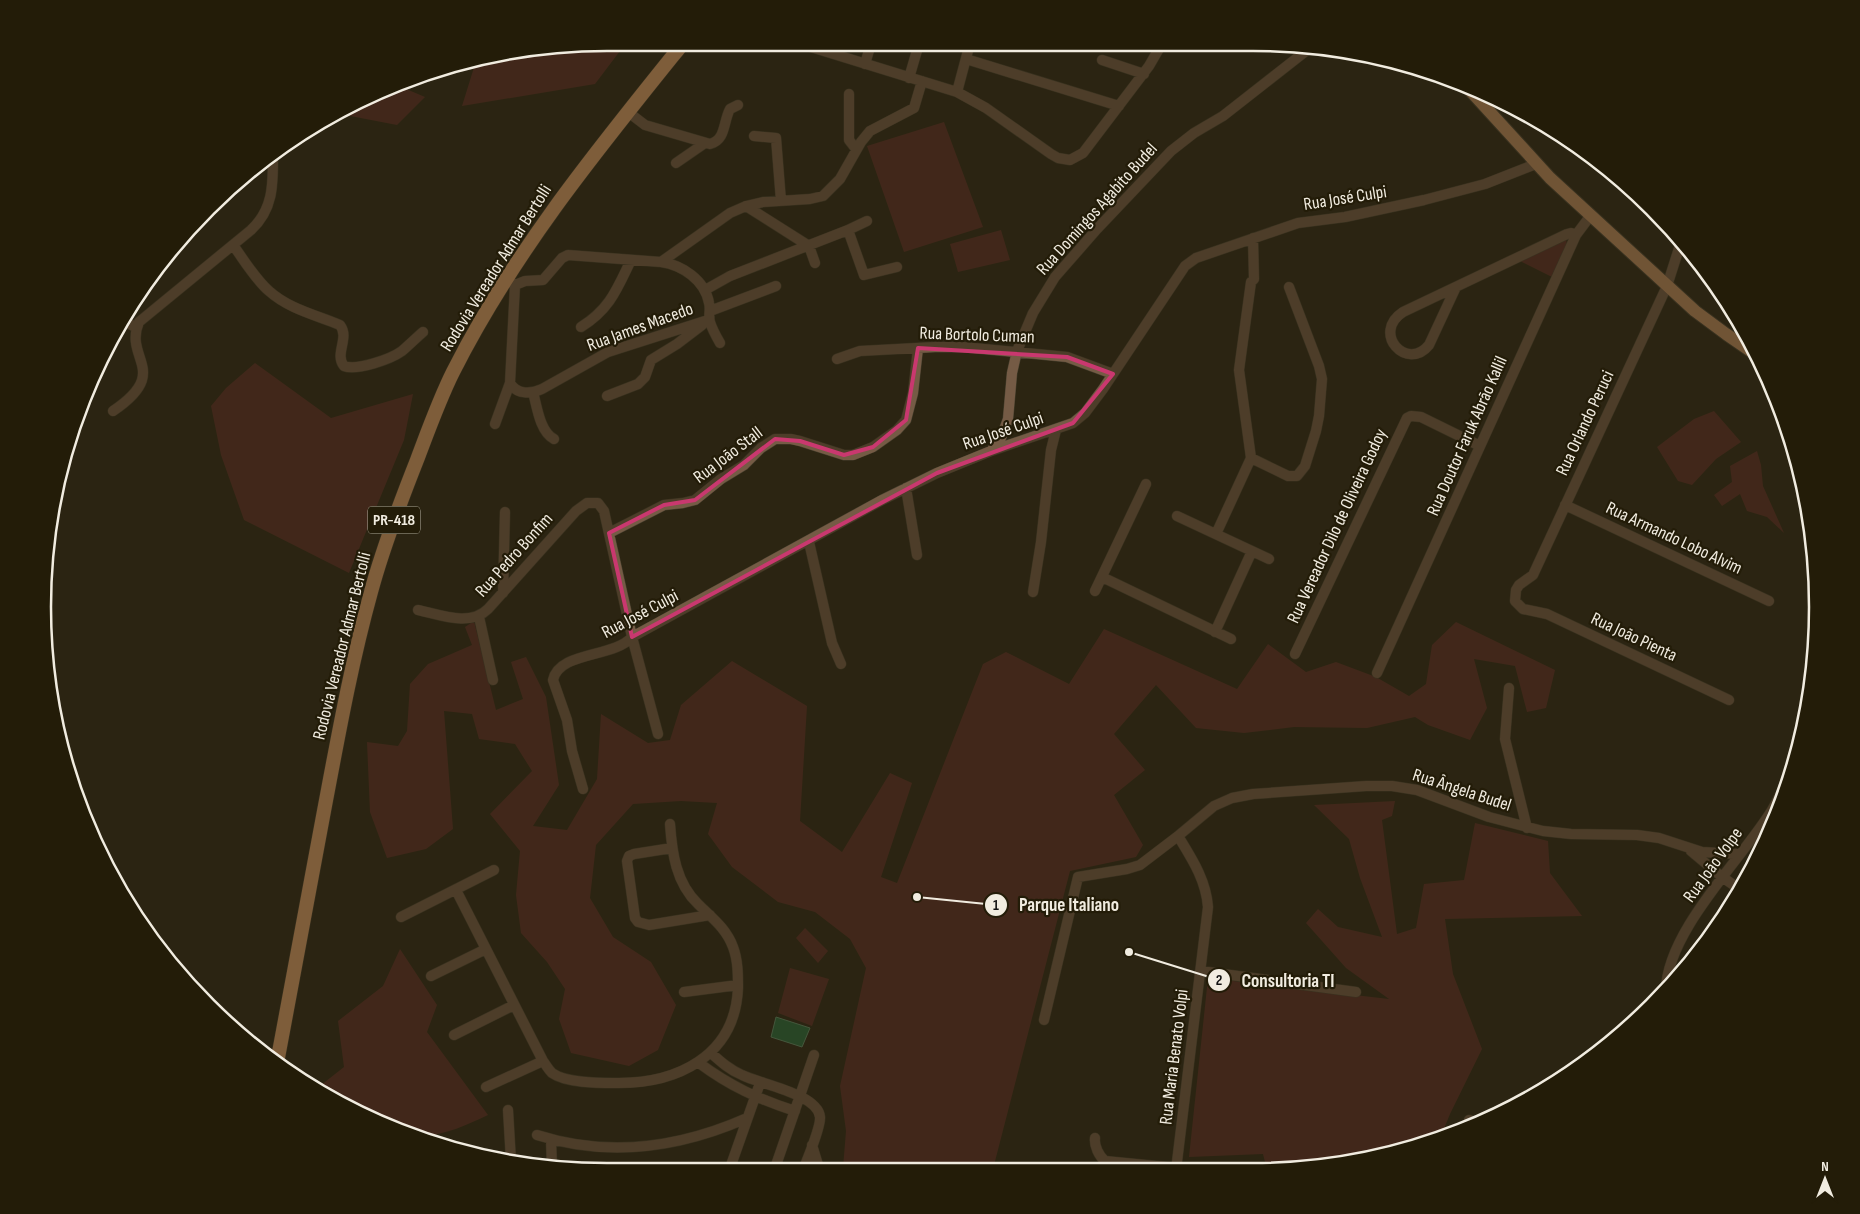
<svg xmlns="http://www.w3.org/2000/svg" width="1860" height="1214" font-family="'Sofia Sans Condensed',sans-serif">
<rect width="100%" height="100%" fill="#2c2512"/>
<path fill="#5b2c25" d="M533,47h90l-28,37 -133,22 14,-45z
M399,86l26,11 -28,28 -57,-11z
M944,122l39,105 -79,25 -37,-106z
M1001,230l9,30 -52,12 -8,-28z
M1566,239l1,5 -15,33 -36,-18z
M255,363l76,55 82,-24 -9,46 -55,133 -105,-53 -23,-65 -10,-49 15,-18z
M1714,411l27,31 -25,17 -24,26 -14,-4 -21,-34 37,-28z
M1757,451l4,14 2,21 21,47 -17,-16 -20,-6 -7,-17 -18,12 -8,-11 18,-13 -2,-16z
M474,621l22,89 27,-11 -12,-37 15,-5 20,40 13,88 -26,41 34,4 30,-51 4,-65 47,29 22,-3 11,-35 51,-44 75,45 -7,115 42,31 48,-79 22,10 -31,94 16,6 86,-219 23,-12 63,32 35,-55 133,60 31,-45 38,28 30,-10 40,15 33,19 17,-12 6,-39 24,-23 99,48 -9,38 -19,4 -12,-46 -41,-7 13,49 -17,32 -42,-15 -13,-8 -48,11 -73,-1 -50,6 -48,-5 -40,-43 -42,49 31,36 -31,25 29,50 -7,12 -66,14 -77,298 -150,-1 3,-37 -6,-45 26,-118 -16,-29 -35,-27 -37,-10 -46,-35 -24,-33 9,-31 -36,-2 -48,3 -37,41 -6,53 23,39 38,25 25,43 -18,45 -29,16 -58,-13 -12,-34 6,-30 -18,-27 -26,-29 -5,-38 4,-44 -30,-37 42,-43 -17,-27 -36,-5 -7,-25 -28,-3 9,118 -27,20 -39,9 -17,-46 -3,-70 31,4 9,-15 3,-47 18,-20 44,-19 -7,-18z
M1395,801l-3,15 -10,4 15,114 19,-6 8,-44 40,-4 11,-57 73,18 2,32 32,43 -137,3 8,55 29,75 -32,65 -9,22 -42,16 -109,18h-23l-4,-16 -74,3 19,-179 181,21 -43,-31 -40,-45 12,-14 20,18 44,10 -22,-59 -11,-39 -35,-34z
M805,928l23,23 -10,12 -22,-25z
M400,949l37,56 -10,27 61,83c-21,10 -43,20 -66,21 -25,1 -82,-35 -106,-47l28,-22 -6,-46 45,-35z
M790,968l39,11 -17,47 -34,-13z"/>
<path fill="#256d3d" stroke="#62936e" d="M776,1017l34,11 -8,19 -31,-10z"/>
<g fill="none" stroke-linecap="round" stroke-linejoin="round">
<defs>
<path id="minor" d="M811,47l146,45 29,16 65,46 7,4 12,2 13,-7 66,-87 11,-19
M966,59l153,47
M1102,60l42,14
M865,64l5,-17
M909,78l9,-31
M957,92l12,-45
M849,94v46l7,9
M628,112l17,13 65,19c16,-4 13,-22 20,-35l8,-4
M754,136l22,2 5,63
M676,163l29,-20
M746,206l63,40 6,17
M848,230l16,45 33,-8
M1681,242l-14,44 -134,289 -14,10 -3,5 -1,11 8,8 24,5 182,86
M233,245c11,15 22,34 36,46 20,18 47,24 71,34 10,13 -6,29 4,41 13,5 47,-7 58,-15 7,-6 14,-13 21,-19
M661,262c21,3 44,18 48,41 2,6 -1,13 1,19 2,7 6,14 10,21
M506,280l9,5 10,-4 18,-1 19,-22 6,-3 93,7 69,-49 16,-7 17,-4 47,-3 13,-3 17,-17 21,-37 9,-11 44,-23 8,-27
M515,285l-5,98c7,12 21,11 32,6l66,-37 100,-32
M1456,287l-27,58c-22,27 -58,-12 -26,-33l164,-78 4,-1 5,2
M705,290l25,-14 118,-46 19,-9
M710,311l66,-25
M122,320l15,8
M581,327c29,-18 36,-38 50,-67
M837,359l23,-8 75,-4h28l104,10 46,17
M533,392c4,15 7,40 21,47
M607,396l31,-12 7,-7 6,-17 26,-16 25,-19
M113,411c59,-40 10,-52 26,-89l112,-92c23,-21 22,-47 22,-77
M495,424l15,-41
M991,451l10,-13 7,-19 4,-46 5,-22 16,-38 22,-36 42,-48 74,-78 23,-18 29,-17 88,-69
M1251,458l37,18h9l8,-10 11,-35 3,-15 3,-37 -3,-13 -30,-79
M906,488l11,67
M1565,505l204,96
M1177,516l92,43
M609,533l55,-28 19,-2 12,-3 26,-21 23,-14 17,-17 14,-9h16l9,2 44,14h9l20,-8 24,-17 9,-10 7,-27 5,-45
M1216,534l35,-76 -12,-88 12,-88 3,-3 -1,-41
M809,542l23,101 9,21
M1102,577l129,62
M1095,591l51,-107
M1033,592l8,-50 10,-92 5,-20
M503,593l2,-81
M418,610c23,5 52,17 70,-1l88,-98 11,-8h11l6,8 28,126 26,97
M479,617l14,63
M1215,632l37,-81
M1295,654l112,-236 4,-2 10,1 59,29
M1377,673l199,-438 15,-20
M1509,688l-4,51 22,89
M583,789l-11,-38 -5,-31 -14,-40c6,-29 61,-22 79,-43l250,-137 55,-27 54,-22 82,-28 12,-10 18,-24 82,-123 11,-8 102,-35 47,-6 79,-17 61,-16 51,-20
M672,848l-38,6 -5,2 -2,5 8,57 3,4 11,3 61,-10
M1691,851l31,26 19,13
M456,890l87,171c3,4 5,8 9,12 14,10 46,10 63,10 61,1 120,-26 123,-95 0,-13 0,-28 -5,-41 -7,-19 -21,-29 -35,-43 -22,-21 -26,-51 -28,-80
M401,917l93,-47
M1201,971l155,21
M431,976l55,-27
M1666,990c1,-59 76,-131 106,-180 9,-15 16,-32 22,-49
M684,992l54,-7
M1044,1020l34,-143 49,-8 13,-4 38,-29 36,-30 18,-8 21,-4 113,-8h26l25,4 72,27 54,14 28,3 66,1 22,3 43,14 36,2
M454,1035l60,-30
M711,1053c10,9 19,17 31,22 18,9 76,19 78,42 1,10 -12,40 -16,51
M699,1063c31,23 59,36 96,48
M486,1087l57,-26
M508,1110l3,51
M1469,1120l8,3
M537,1135c72,23 142,13 210,-17
M1095,1138c-1,8 4,18 10,23l72,7
M551,1140l1,27
M812,1145l7,23
M730,1168l30,-85
M775,1168l39,-113
M1176,1170l32,-263c-2,-27 -16,-48 -30,-71"/>
<path id="major" d="M1467,87l83,91 145,133 31,23 32,22"/>
<path id="highway" d="M277,1063c15,-84 31,-168 47,-252 14,-74 27,-147 47,-219 12,-45 29,-89 46,-132 11,-29 22,-60 36,-88 60,-119 144,-222 227,-325"/>
</defs>
<use href="#minor" stroke="#48412f" stroke-width="11"/>
<use href="#major" stroke="#48412f" stroke-width="14"/>
<use href="#highway" stroke="#48412f" stroke-width="15"/>
<use href="#minor" stroke="#755b45" stroke-width="10"/>
<use href="#major" stroke="#c48e61" stroke-width="12"/>
<use href="#highway" stroke="#e3a26b" stroke-width="14"/>
</g>
<path d="M0 0H1860V1214H0ZM918,348l149,9 46,17 -40,49 -136,50 -305,164 -23,-104 55,-28 31,-5 80,-61 25,2 44,14 29,-8 33,-27z" fill="#2c2512" fill-opacity=".55" fill-rule="evenodd"/>
<path fill="none" stroke="#c9386f" stroke-width="4" stroke-linejoin="round" d="M918,348l149,9 46,17 -40,49 -136,50 -305,164 -23,-104 55,-28 31,-5 80,-61 25,2 44,14 29,-8 33,-27z"/>
<g text-anchor="middle" dominant-baseline="central" stroke-width="4.5" stroke-linejoin="round" paint-order="stroke">
<rect fill="#231c08" stroke="#b3ae9f" stroke-width="1" x="368" y="506.5" width="52" height="27" rx="4"/>
<g font-size="16" font-weight="bold" fill="#f1ece0">
<text x="394" y="520">PR-418</text>
</g>
<g font-size="18" fill="#f1ece0" stroke="#231c08">
<text transform="translate(1345 198) rotate(-9)">Rua José Culpi</text>
<text transform="translate(1097 209) rotate(-48)">Rua Domingos Agabito Budel</text>
<text transform="translate(496 268) rotate(-58)">Rodovia Vereador Admar Bertolli</text>
<text transform="translate(640 327) rotate(-20)">Rua James Macedo</text>
<text transform="translate(977 335) rotate(2)">Rua Bortolo Cuman</text>
<text transform="translate(1585 423) rotate(-65)">Rua Orlando Peruci</text>
<text transform="translate(1003 431) rotate(-19)">Rua José Culpi</text>
<text transform="translate(1467 436) rotate(-66)">Rua Doutor Faruk Abrão Kallil</text>
<text transform="translate(728 455) rotate(-37)">Rua João Stall</text>
<text transform="translate(1337 526) rotate(-65)">Rua Vereador Dilo de Oliveira Godoy</text>
<text transform="translate(1674 538) rotate(25)">Rua Armando Lobo Alvim</text>
<text transform="translate(514 555) rotate(-48)">Rua Pedro Bonfim</text>
<text transform="translate(640 614) rotate(-28)">Rua José Culpi</text>
<text transform="translate(1634 637) rotate(25)">Rua João Pienta</text>
<text transform="translate(342 646) rotate(-76)">Rodovia Vereador Admar Bertolli</text>
<text transform="translate(1462 790) rotate(18)">Rua Ângela Budel</text>
<text transform="translate(1713 865) rotate(-54)">Rua João Volpe</text>
<text transform="translate(1174 1057) rotate(-83)">Rua Maria Benato Volpi</text>
</g>
</g>
<path d="M0 0H1860V1214H0ZM607 51H1253A556 556 0 0 1 1809 607V607A556 556 0 0 1 1253 1163H607A556 556 0 0 1 51 607V607A556 556 0 0 1 607 51Z" fill="#231c08" fill-rule="evenodd"/>
<path fill="none" stroke="#f1ece0" stroke-width="2.5" d="M607 51H1253A556 556 0 0 1 1809 607V607A556 556 0 0 1 1253 1163H607A556 556 0 0 1 51 607V607A556 556 0 0 1 607 51Z"/>
<path fill="none" stroke="#f1ece0" stroke-width="2" d="M917 897L996 905M1129 952L1219 980"/>
<g fill="#f1ece0" stroke="#231c08" stroke-width="2">
<circle cx="917" cy="897" r="5"/>
<circle cx="1129" cy="952" r="5"/>
<circle cx="996" cy="905" r="12"/>
<circle cx="1219" cy="980" r="12"/>
</g>
<g font-size="15" text-anchor="middle" font-weight="bold" fill="#111">
<text x="996" y="910">1</text>
<text x="1219" y="985">2</text>
</g>
<g font-size="19" text-anchor="middle" font-weight="bold" fill="#f1ece0" stroke="#231c08" stroke-width="4.5" stroke-linejoin="round" paint-order="stroke">
<text x="1069" y="911">Parque Italiano</text>
<text x="1288" y="987">Consultoria TI</text>
</g>
<g transform="translate(1825 1179)" stroke="#231c08" stroke-width="4" paint-order="stroke">
<path d="M0-4L9 19L0 12L-9 19Z" fill="#f1ece0"/>
<text y="-8" font-size="14" font-weight="bold" text-anchor="middle" fill="#f1ece0">N</text>
</g>
</svg>
